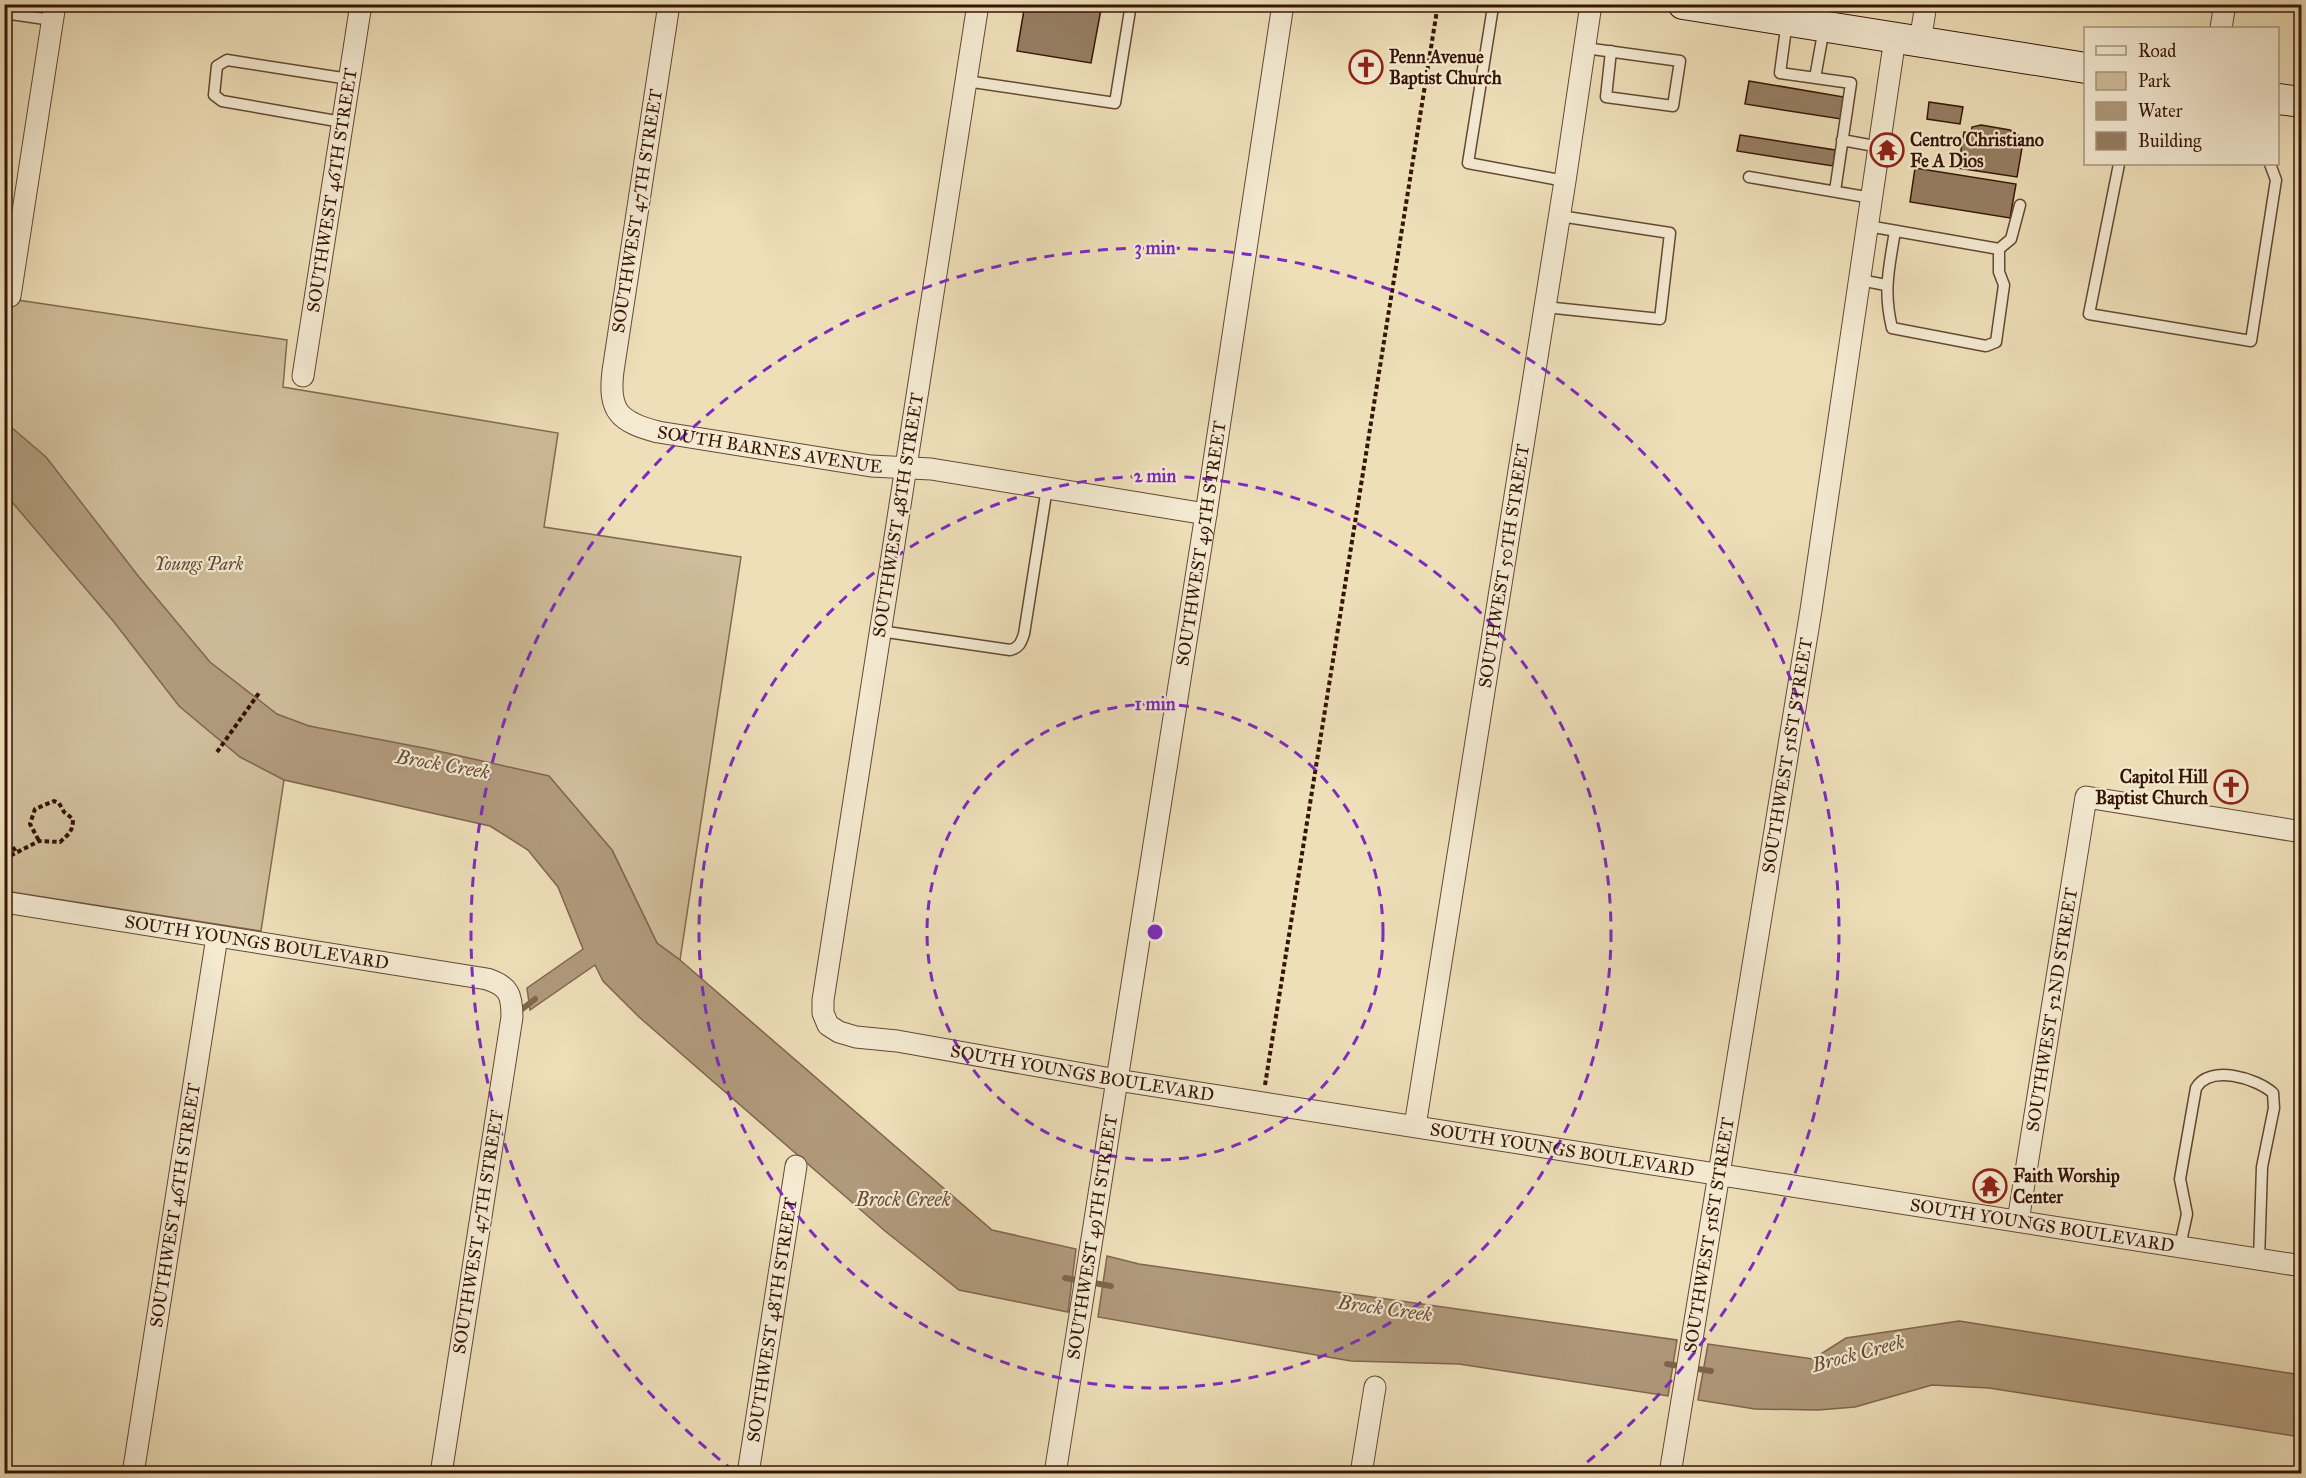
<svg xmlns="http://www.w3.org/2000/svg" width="2306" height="1478" font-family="'IM FELL Great Primer',serif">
<rect width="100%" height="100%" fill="#eedfb9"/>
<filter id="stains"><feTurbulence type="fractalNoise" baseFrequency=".00333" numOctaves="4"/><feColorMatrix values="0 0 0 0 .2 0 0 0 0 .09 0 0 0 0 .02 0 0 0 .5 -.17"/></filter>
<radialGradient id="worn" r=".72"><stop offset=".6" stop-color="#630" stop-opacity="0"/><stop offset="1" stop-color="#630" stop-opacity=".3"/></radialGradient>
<path fill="#cfbd9b" stroke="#836950" stroke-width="1.5" d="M4,298l283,42 -4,47 275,46 -14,94 197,30 -61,403 -23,-17 -45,-93 -302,-124 -26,54 -23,151 -256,-40z"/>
<path fill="#b09a7c" stroke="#80654d" stroke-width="1.5" d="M4,421l42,36 93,120 71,85 67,52 32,12 120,23 120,27 63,74 45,93 23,17 312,270 84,19 -8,63 -109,-22 -74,-59 -246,-214 -36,-36 -8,-16 -65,45 -3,-22 56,-39 -25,-62 -30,-37 -38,-24 -206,-46 -44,-23 -61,-51 -65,-84 -102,-120 -7,-7z
M1107,1256l32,8 538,76 -9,56 -209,-32 -108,-3 -253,-44z
M1959,1321l342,54v62l-312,-49 -57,-3 -77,22 -37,3 -63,-1 -57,-9 10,-56 105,15 33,-21z"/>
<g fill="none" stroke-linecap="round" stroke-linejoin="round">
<path stroke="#80654d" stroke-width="6" d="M521,1010l14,-11
M1065,1278l46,8
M1667,1364l44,7"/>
</g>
<path fill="#967e63" stroke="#371506" stroke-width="1.5" d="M1025,4h77l-11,59 -74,-12z
M1749,81l95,16 -3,22 -96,-15z
M1929,102l34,5 -3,17 -33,-5z
M1981,125l29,5 8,5 -1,6 6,1 -6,35 -59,-9 6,-36 7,1 1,-6z
M1740,135l95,15 -2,16 -96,-15z
M1915,168l101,16 -6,34 -100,-16z"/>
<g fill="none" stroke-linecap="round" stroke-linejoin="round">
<defs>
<path id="lane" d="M1495,4l-3,9 -24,150 97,18
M4,13l48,7
M1787,21l-7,52 71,10 -16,108
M1585,48l95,13 -7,45 -67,-9 5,-46
M1815,78l9,-50
M966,81l149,22 16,-99
M342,122l-120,-21 -8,-6 3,-29 10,-6 122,19
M1842,140l38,7
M2119,164l-30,150 162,27 25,-161 -6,-16
M1749,177l123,21
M1868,226l131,23v23l5,13 -8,57 -10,4 -94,-18c-9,-37 -3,-60 3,-97
M1999,249l12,-10 9,-34
M1860,280l26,5
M1545,307l115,12 10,-86 -110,-17
M880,631l130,19c9,-2 11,-7 14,-16l23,-146
M2180,1246l7,-32 -7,-35 16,-91c14,-24 60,-10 77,5l1,15 -12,59 -3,93"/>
<g id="street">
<path id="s1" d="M669,4l-56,367c-5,40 6,51 45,61l213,34 60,3 275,45"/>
<path id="s2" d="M978,4l-155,996v13l5,12 11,7 17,5 41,4 220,39 1185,186"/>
<path d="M2221,28l4,-24"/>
<path d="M1920,42l6,-38"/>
<path d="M10,296l45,-292"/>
<path id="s3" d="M303,376l58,-372"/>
<path id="s4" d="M4,902l483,77c22,7 25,16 25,38l-71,457"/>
<path id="s5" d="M1415,1126l150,-945 26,-177"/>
<path id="s6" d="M2018,1221l68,-424 216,35"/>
<path id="s7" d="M133,1474l84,-537"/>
<path id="s8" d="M748,1474l48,-308"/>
<path id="s9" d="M1055,1474l151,-960 77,-510"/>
<path d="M1361,1474l14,-87"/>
<path id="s10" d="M1670,1474l141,-864 84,-572"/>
</g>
<path id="secondary" d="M1683,4l403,64
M2278,99l24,3"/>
</defs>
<use href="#lane" stroke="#654833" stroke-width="13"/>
<use href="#street" stroke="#654833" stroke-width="23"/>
<use href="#secondary" stroke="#371506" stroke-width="32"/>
<path stroke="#371506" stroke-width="4" stroke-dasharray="4.5 3" stroke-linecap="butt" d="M217,752l42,-59
M4,835l13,18
M4,859l35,-18 21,1c9,-8 13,-11 13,-23l-9,-7 -5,-9 -5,-2 -19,8 -5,15 9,17
M1265,1085l173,-1081"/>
<use href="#lane" stroke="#f4ead2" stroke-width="10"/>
<use href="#street" stroke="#f4ead2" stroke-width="21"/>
<use href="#secondary" stroke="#f4ead2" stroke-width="30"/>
</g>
<g fill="none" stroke="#7b2cbf" stroke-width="3" stroke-dasharray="10 8">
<circle cx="1155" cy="932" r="228"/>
<circle cx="1155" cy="932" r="456"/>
<path d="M734 1471A684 684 0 1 1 1576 1471"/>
</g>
<defs>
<symbol id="church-ring" viewBox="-11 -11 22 22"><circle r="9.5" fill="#f4ead2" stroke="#8f2418" stroke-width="1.5"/><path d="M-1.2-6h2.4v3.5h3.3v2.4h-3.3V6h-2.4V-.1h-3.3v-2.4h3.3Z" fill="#8f2418"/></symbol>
<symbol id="temple-ring" viewBox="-11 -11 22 22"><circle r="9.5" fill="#f4ead2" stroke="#8f2418" stroke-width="1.5"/><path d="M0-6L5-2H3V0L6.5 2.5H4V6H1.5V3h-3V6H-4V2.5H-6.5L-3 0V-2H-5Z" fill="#8f2418"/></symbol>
</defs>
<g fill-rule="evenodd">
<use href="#church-ring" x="1347" y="48" width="38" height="38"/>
<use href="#temple-ring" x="1868" y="131" width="38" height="38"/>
<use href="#church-ring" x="2212" y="768" width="38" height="38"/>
<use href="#temple-ring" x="1971" y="1167" width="38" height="38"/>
</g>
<g text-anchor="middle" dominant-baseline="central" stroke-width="4.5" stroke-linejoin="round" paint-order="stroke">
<g font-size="18" font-weight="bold" fill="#371506" stroke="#f4ead2" text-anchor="start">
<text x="1389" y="57">Penn Avenue<tspan x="1389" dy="21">Baptist Church</tspan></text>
<text x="1910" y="140">Centro Christiano<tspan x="1910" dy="21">Fe A Dios</tspan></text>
<text x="2208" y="777" text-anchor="end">Capitol Hill<tspan x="2208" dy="21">Baptist Church</tspan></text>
<text x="2013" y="1176">Faith Worship<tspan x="2013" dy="21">Center</tspan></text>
</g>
<g font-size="18" fill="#371506" stroke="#f4ead2">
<text stroke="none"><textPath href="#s3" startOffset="188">SOUTHWEST 46TH STREET</textPath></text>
<text transform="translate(637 211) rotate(-81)">SOUTHWEST 47TH STREET</text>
<text stroke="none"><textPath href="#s1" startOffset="572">SOUTH BARNES AVENUE</textPath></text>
<text transform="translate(898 515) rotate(-81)">SOUTHWEST 48TH STREET</text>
<text stroke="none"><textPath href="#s9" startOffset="942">SOUTHWEST 49TH STREET</textPath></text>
<text stroke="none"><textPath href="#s5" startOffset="567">SOUTHWEST 50TH STREET</textPath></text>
<text stroke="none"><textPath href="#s10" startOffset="728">SOUTHWEST 51ST STREET</textPath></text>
<text stroke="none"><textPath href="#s4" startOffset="256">SOUTH YOUNGS BOULEVARD</textPath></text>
<text stroke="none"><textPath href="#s6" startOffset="214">SOUTHWEST 52ND STREET</textPath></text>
<text stroke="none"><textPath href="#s2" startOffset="1294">SOUTH YOUNGS BOULEVARD</textPath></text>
<text stroke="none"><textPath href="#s2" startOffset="1780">SOUTH YOUNGS BOULEVARD</textPath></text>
<text stroke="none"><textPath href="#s7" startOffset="272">SOUTHWEST 46TH STREET</textPath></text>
<text stroke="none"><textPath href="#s2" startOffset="2266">SOUTH YOUNGS BOULEVARD</textPath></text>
<text transform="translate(478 1232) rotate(-81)">SOUTHWEST 47TH STREET</text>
<text stroke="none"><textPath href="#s10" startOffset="242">SOUTHWEST 51ST STREET</textPath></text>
<text stroke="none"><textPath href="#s9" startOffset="240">SOUTHWEST 49TH STREET</textPath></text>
<text stroke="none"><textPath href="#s8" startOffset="156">SOUTHWEST 48TH STREET</textPath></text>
</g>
<g font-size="18" font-style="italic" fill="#654733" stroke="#f4ead2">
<text x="199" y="564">Youngs Park</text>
</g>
<g font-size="20" font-style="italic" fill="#674a35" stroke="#f4ead2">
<text transform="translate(443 764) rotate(10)">Brock Creek</text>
<text x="903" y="1199">Brock Creek</text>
<text transform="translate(1385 1308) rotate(8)">Brock Creek</text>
<text transform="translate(1858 1353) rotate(-15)">Brock Creek</text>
</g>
</g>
<circle cx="1155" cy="932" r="9" fill="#7b2cbf" stroke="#f4ead2" stroke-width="3"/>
<g font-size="18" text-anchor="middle" font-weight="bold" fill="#7b2cbf" stroke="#f4ead2" stroke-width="4.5" stroke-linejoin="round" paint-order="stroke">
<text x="1155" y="254">3 min</text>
<text x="1155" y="482">2 min</text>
<text x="1155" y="710">1 min</text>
</g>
<rect width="2306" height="1478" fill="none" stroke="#eedfb9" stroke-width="24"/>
<rect x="6" y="6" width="2294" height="1466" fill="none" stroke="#371506" stroke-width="3"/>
<rect x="12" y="12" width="2282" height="1454" fill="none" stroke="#371506" stroke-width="1.5"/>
<rect x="2084" y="27" width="195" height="138" fill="#f4ead2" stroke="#a89580" stroke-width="1.5"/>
<rect x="2096" y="46" width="30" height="9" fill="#f4ead2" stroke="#a89580" stroke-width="1.5"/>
<text x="2138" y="57" font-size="18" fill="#371506">Road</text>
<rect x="2096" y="72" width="30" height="18" fill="#cfbd9b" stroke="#a89580" stroke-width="1.5"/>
<text x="2138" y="87" font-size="18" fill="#371506">Park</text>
<rect x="2096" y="102" width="30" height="18" fill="#b09a7c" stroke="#a89580" stroke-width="1.5"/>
<text x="2138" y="117" font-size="18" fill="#371506">Water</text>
<rect x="2096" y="132" width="30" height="18" fill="#967e63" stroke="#a89580" stroke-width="1.5"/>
<text x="2138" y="147" font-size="18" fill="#371506">Building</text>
<rect width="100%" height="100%" filter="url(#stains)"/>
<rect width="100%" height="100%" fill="url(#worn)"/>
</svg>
